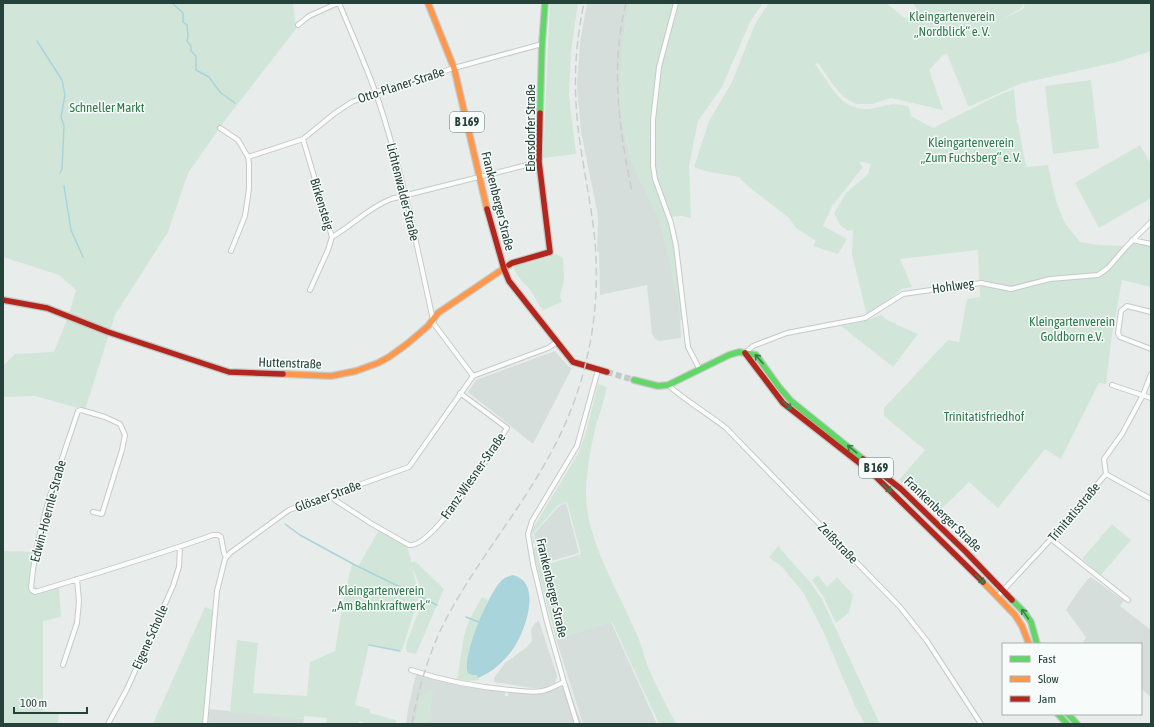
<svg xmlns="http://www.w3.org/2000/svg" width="1154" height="727" font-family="'Asap Condensed',sans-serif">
<rect width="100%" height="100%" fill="#e8edeb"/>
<path fill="#d6dedb" d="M587,3h43l-6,30 -3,80 2,11 3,12 24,2 1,31 2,10 16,47 4,22 6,42 2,48 -22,3 -4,-2 -3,-5 -5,-49 -47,10 -1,-43 -2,-1 1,-35 -17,-84 -3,-32 -1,-16 3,-42z
M555,351l13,15 4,2 -39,76 -65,-52 8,-12z
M566,503l13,50 -38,11 -7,-30 25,-28z
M1091,577l33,24 -4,5 31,24v67l-10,-8v-45h-59l4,-7 -20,-27 11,-17 11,-14z
M539,621l18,55 -2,7 -12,5h-11l-38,-6v-4l11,-15 22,-16 5,-6 -1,-12 4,-6z
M611,622l46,102h-74l-27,-85z
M416,674l21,7 68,11v4h3l1,-4 34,2 25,-9 14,39h-176l2,-15z
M209,709l95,10 -1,5h-95z"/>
<path fill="#d1e6d8" d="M3,3h290l3,26 -70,90 -38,54 -20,59 -53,83 -30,95 -50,-14 -32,1v-31l12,-12 39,-2 14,-35 8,-27 -17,-15 -56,-18z
M550,3h28l-7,49 -2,43 7,59 -33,4z
M630,3h133l-13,19 -28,65 -24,34 -9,45 2,52 -9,-2 -11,1 -13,-36 -3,-20v-25h-6l1,2v18l3,23 16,47 4,22 9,72h-2l-3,-27h-2c-5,-28 -10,-56 -21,-83 -7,-16 -16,-32 -23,-50 -17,-49 -13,-107 -1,-157z
M769,3h117l20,16 11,-10 -4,-6h111l-1,4 -20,12 20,-10 2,-6h126v48l-34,11 -98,22 -48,22h-3l-1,-3 -20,-49 -4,1 -14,15 14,40 -52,-12 -19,6h-16l-12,-7 -10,-11 -16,-23 -3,1c17,22 27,51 60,44 14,-3 19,-6 34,-1l2,9 22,12 62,-31 19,-8 3,34h1l8,44 22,-2 8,36 9,22 15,19 19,3 25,1 -17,21 -1,6 26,-30 19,3v41l-29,-7 -10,55 -6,49 -7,-1 -38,76 -16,-10 -47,59 -29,-26 -33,32 -37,-34 26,-30 -41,-34v-8l64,-68 11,2 8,-43 13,-2 -2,-47 -78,9 12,28 -10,2 -35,27 -15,-62 1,-24 -5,1 -8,-6 -6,-12 12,-20 22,-19 3,-10 -13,-3 5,6 -31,39 -9,20 24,13 -9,15 -25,-8 3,-5 -20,-13 -7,-10 -40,-31 -10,-10 -34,-6 -11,-4 15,-46 23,-39 23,-58z
M1091,80l8,68 -46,6 -8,-68z
M1140,145l11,19v34l-52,30 -24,-45z
M557,254l6,4 1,23 -4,15 2,6 -19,8c-6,-6 -5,-7 -9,-14 -6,-12 -16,-15 -21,-30l33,-11z
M881,315l6,5 31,14 -25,33 -52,-41 21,-4z
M598,384l9,3c-3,13 -6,23 -10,35 -6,22 -10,47 -11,69 -1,49 33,100 51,144 5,11 7,21 11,32 8,19 18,38 28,57h-17l-47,-102 -56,17 -23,-88 1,-3 2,-1 5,19 40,-12 -14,-52 -9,3 -25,29 2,9h-2l-1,-13 47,-78 7,-20z
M1112,524l19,16 -30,35 -19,-16z
M379,530l28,16 5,18v-2h4l28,27 -28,65 -9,-2 -1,-5 1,-5 12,-32 4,-15 -11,-29 7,31 -17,53 -2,-1v2l-31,-6 -14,60 15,4v4l26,7v4h-31v-1l-6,-2 -1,3h-32l1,-6 -23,-2v3l-74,-7 7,-72 21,3 -5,50 54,3 3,-34 25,-11 8,-49 9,-38 7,1z
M778,546l31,35 13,18 58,125h-15l-10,-18 -31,-73 -21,-41 -21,-25 -13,-10z
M3,551l30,1 1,34 4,2 21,-3 2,32 -18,4v90l16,1 -1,12h-55z
M818,575l9,12 10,-10 16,18 -4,18 -13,10 -13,-27 -11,-16z
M482,597l6,3 -9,22 -9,29 9,29 -12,1 -10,-1 7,-44 5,-16z
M205,607l8,3 -10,114h-50z
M434,690l-6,34h-13l5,-28z"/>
<path fill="#a9d4db" d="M513,575c29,7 13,54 2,71 -8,13 -23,27 -37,32l-1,-3h-4l-5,-2c-7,-16 21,-81 34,-93 4,-3 7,-4 11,-5z"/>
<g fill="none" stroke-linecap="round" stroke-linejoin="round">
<path stroke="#a9d4db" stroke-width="1.5" d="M172,3l11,10v9l4,3 1,11 -1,5 4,5v5l5,5v14l13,7 11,15 15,11
M37,41l25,39 3,15 -4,22 3,9 -2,43 -2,4
M64,186l7,44 12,27
M285,524l15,11 55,30 82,40
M466,617l13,5
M369,645l31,6"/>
<path stroke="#c1cbc8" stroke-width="6" stroke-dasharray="6 3" stroke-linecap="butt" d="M607,372l27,8"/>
<defs>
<path id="street" d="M339,3c17,41 36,82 48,125 19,62 32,128 46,192l1,4 39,52
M676,3l-17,64 -6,53v46l2,13 16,44 5,23 12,101 12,23
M298,25l11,-9 29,-13
M220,128l18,12 10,17 1,6v26l-4,27 -14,35
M303,139l29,98 -4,13 -18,40
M248,157l55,-18 32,-26 17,-11 24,-10 78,-24 88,-24
M332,237c21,-12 36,-29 59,-38l148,-37
M1132,240l19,4
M1151,312l-24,-6 -6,5 -3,22 2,4 31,12
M745,353l8,-7 34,-13 78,-15 38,-24 78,-11 30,6 39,-10 48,-4 10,-7 18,-21 25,-25
M668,385c18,16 39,28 58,43l174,179 27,34 54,83
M1112,385l39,13
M1106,474l45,25
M332,495l3,5 37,24 37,21c24,4 85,-97 98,-117l-47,-35
M93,512l9,2 20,-64 3,-15 -5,-11 -15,-7 -24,-7 -3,1c-19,58 -42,116 -47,177l1,2 3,2c60,-18 120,-36 178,-57h5l3,2 3,16 2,4
M1051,539l77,61
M997,597l54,-58 55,-65 -2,-15 18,-25 21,-39 8,-21
M63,665l14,-42 2,-22 -2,-22
M411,670c33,11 66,17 100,20 10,1 21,3 31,1 7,-1 16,-6 22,-9l-17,-60 -14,-58 -5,-30 4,-13 45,-75 21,-76
M564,682l13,42
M108,724l19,-35 46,-103 6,-19 1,-20
M205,724l12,-133 8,-32 5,-6 59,-43 120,-43 64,-91 75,-28 9,-6"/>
<path id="fast" d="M540,113l2,-69 3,-41
M634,380l24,6 10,-1 61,-30 10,-3 17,3 23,32 12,14 72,58
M1012,600l12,12 7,10 6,22
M1058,714l9,10
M1068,714l9,10"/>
<path id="slow" d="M428,3l26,65 33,141
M283,374l48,2 25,-5 22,-8 11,-6 18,-13 21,-18 10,-13 71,-48
M983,582l32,33 7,11 7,18"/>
<path id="jam" d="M487,209l17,60 5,12 64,81 34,10
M509,265l3,-2 38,-11 -11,-90 1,-49
M3,300l44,8 61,24 121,40 54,2
M745,353l38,50 88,69 112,110
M863,459l38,30 65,63 46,48"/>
</defs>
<use href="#street" stroke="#c5cac8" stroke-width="6"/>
<use href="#fast" stroke="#c3cbc8" stroke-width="8"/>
<use href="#slow" stroke="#c3cbc8" stroke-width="8"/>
<use href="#jam" stroke="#c3cbc8" stroke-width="8"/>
<use href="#street" stroke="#fcfcfc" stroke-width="4"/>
<use href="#fast" stroke="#63d668" stroke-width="5.5"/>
<use href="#slow" stroke="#ff974d" stroke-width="5.5"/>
<use href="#jam" stroke="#b3261e" stroke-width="5.5"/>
<path stroke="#c9cdcc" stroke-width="1.5" stroke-dasharray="8 4" stroke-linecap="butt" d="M626,3c-16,65 -7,125 6,189
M412,724c6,-34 16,-68 31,-99 32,-63 80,-117 112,-180 13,-25 23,-51 30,-79 11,-43 14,-89 9,-134 -5,-43 -16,-86 -18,-129 -2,-34 1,-67 8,-100"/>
</g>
<defs><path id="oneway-shaft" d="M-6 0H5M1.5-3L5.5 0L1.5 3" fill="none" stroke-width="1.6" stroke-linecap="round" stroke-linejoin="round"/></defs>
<g stroke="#3d7d4c">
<use href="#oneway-shaft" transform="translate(759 359) rotate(-131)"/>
<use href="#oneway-shaft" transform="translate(787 405) rotate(42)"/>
<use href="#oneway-shaft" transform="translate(852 449) rotate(-141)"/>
<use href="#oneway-shaft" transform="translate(887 488) rotate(44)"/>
<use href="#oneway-shaft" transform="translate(980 579) rotate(46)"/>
<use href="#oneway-shaft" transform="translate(1025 614) rotate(-125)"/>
</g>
<g text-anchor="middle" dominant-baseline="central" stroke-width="3" stroke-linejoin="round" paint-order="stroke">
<g fill="#f7fbf9" stroke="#637a73" stroke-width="1">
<rect x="450" y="112" width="34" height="20" rx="3"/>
<rect x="859" y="458" width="34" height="20" rx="3"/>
</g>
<g font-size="12" font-weight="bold" fill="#24423a">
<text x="467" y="122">B 169</text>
<text x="876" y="468">B 169</text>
</g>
<g font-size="13" fill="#2d7a4b" stroke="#f7fbf9">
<text x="952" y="16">Kleingartenverein<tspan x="952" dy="15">„Nordblick“ e. V.</tspan></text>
<text x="107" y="107">Schneller Markt</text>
<text x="971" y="142">Kleingartenverein<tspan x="971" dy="15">„Zum Fuchsberg“ e. V.</tspan></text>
<text x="1072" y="321">Kleingartenverein<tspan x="1072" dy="15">Goldborn e.V.</tspan></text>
<text x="984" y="416">Trinitatisfriedhof</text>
<text x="381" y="590">Kleingartenverein<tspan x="381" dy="15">„Am Bahnkraftwerk“</tspan></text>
</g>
<g font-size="13" fill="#24423a" stroke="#f7fbf9">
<text transform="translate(401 85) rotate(-18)">Otto-Planer-Straße</text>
<text transform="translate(530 128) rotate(-90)">Ebersdorfer Straße</text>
<text transform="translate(403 192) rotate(76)">Lichtenwalder Straße</text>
<text transform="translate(498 201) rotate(76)">Frankenberger Straße</text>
<text transform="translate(322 204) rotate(73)">Birkensteig</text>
<text transform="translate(953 286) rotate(-8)">Hohlweg</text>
<text transform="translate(290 363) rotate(2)">Huttenstraße</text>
<text transform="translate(473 476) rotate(-55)">Franz-Wiesner-Straße</text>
<text transform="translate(328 496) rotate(-20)">Glösaer Straße</text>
<text transform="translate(48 511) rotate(-75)">Edwin-Hoernle-Straße</text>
<text transform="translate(1074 512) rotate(-50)">Trinitatisstraße</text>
<text transform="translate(943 514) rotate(44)">Frankenberger Straße</text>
<text transform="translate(838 543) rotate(46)">Zeißstraße</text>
<text transform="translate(552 588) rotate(77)">Frankenberger Straße</text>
<text transform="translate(150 637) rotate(-66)">Eigene Scholle</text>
</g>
</g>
<rect width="1154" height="727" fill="none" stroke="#24423a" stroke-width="8"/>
<rect x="1002" y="643" width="140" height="72" fill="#f7fbf9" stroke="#a3b1ad"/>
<rect x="1010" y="656" width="20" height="6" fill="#63d668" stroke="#a3b1ad"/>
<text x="1038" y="663" font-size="12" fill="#24423a">Fast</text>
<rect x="1010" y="676" width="20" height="6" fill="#ff974d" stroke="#a3b1ad"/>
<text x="1038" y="683" font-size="12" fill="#24423a">Slow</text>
<rect x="1010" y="696" width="20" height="6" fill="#b3261e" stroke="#a3b1ad"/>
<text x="1038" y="703" font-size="12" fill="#24423a">Jam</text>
<path d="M14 707v6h73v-6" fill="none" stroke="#24423a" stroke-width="2"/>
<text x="20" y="707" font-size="12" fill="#24423a" stroke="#f7fbf9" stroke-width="3" paint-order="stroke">100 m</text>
</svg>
